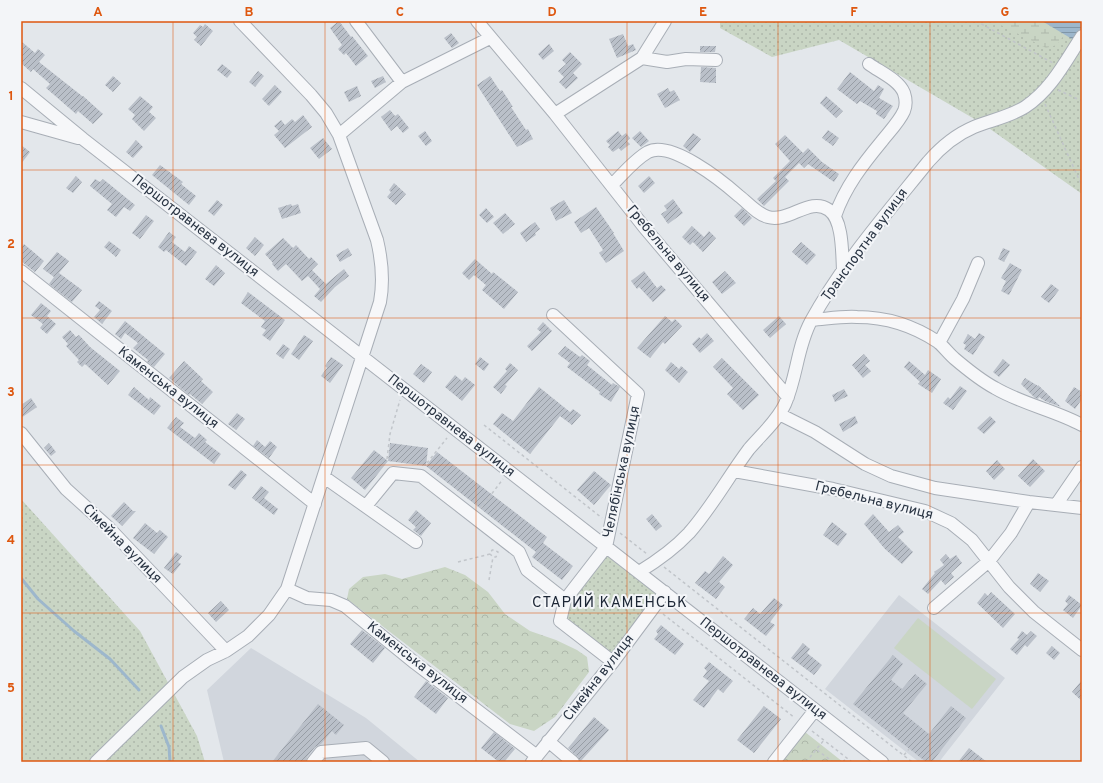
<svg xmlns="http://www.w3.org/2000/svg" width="1103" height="783" font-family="Overpass,sans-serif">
<defs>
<pattern id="grass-dots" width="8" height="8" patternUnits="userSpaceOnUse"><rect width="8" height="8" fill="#c9d5c4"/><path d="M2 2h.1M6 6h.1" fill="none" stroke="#adb7aa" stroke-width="1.8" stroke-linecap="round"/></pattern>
<pattern id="forest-crowns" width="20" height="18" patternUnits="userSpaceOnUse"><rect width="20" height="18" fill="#c9d5c4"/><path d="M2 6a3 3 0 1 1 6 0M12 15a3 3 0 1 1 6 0" fill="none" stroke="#adb7aa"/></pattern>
<pattern id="wetland-marsh" width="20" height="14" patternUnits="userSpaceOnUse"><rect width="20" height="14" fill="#c9d5c4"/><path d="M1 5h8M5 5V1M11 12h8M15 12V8" fill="none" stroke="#adb7aa"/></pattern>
<pattern id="water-rules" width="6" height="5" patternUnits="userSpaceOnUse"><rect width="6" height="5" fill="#9db7cc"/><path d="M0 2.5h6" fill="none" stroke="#8096a7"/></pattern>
<pattern id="building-hatch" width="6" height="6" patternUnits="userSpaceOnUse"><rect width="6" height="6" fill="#bac0c9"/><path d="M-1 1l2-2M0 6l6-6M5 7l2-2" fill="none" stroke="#979da5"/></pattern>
</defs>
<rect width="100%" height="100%" fill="#e3e7eb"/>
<path fill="#d1d6dd" d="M899,595l106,83 -66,84h-20l-94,-73z
M251,648l115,70 54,44h-196l-17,-72z"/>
<path fill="url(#grass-dots)" d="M720,21h362v173l-99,-70 -144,-84 -67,17 -52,-29z
M21,499l119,132 57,105 8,26h-184z
M608,553l51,40 -47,63 -47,-37 4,-17z"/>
<path fill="url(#forest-crowns)" d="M445,567l20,8 23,17 17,22 25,17 26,9 21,10 10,7 2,15 -34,45 -21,14 -24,-7 -163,-125 2,-10 14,-12 22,-3 17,5z
M805,732l38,30h-62z"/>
<path fill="url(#wetland-marsh)" d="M993,21h49l22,14 -7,10 -11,3z"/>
<path fill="#c9d5c4" d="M918,618l78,61 -24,30 -78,-61z"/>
<path fill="url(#water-rules)" d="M1042,21h40v24z"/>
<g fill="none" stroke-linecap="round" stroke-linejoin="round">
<path stroke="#9db7cc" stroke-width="3" d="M21,578l17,21 36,32 36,28 29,31
M161,726l8,21 1,15"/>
</g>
<path fill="url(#building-hatch)" d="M339,21l12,16 1,-1 16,20 -12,10 -10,-13 -2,2 -6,-6 4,-4 -12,-17z
M205,24l8,7 -12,15 -7,-6 3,-3 -4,-4 7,-8 3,2z
M451,33l8,10 -7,5 -8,-10z
M623,34l5,12 5,-2 3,6 -19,8 -8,-19z
M21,41l14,12 3,-4 7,6 -6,7 43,34h1l20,18 -10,10 -15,-13 -2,3 -23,-20 -7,-6 4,-4 -17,-15 -2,3 -10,-9z
M549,44l5,7 -11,9 -5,-6z
M700,46h16l-1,6h-15z
M570,52l12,12 -9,9 5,5 -12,11 -7,-7 5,-5 -6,-6 8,-7 -4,-4z
M222,64l10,8 -5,6 -10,-8z
M701,67l15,1v15l-16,-1z
M258,71l6,5 -9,11 -6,-5z
M850,72l24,19 4,-6 6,4 -5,9 14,8 -9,13 -8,-5 1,-3 -17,-10 -3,3 -20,-15z
M113,76l8,7 -8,9 -8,-7z
M383,76l3,6 -11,6 -4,-7z
M490,76l10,15 2,-1 11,17h-2l15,23 2,-1 5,10 -16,8 -40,-62z
M275,85l7,7 -13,14 -7,-7z
M357,86l4,10 -12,6 -5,-10z
M668,88l2,4 4,-2 6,10 -15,8 -8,-14z
M140,96l13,11 -4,5 7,6 -12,13 -12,-12 3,-4 -7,-6z
M826,96l17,15 -7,7 -16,-15z
M390,110l5,6 3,-2 11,14 -6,5 -6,-7 -6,5 -10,-14z
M303,115l9,12 -27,21 -11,-13 5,-4 -5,-5 7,-6 4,5 7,-6 3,3z
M828,130l11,8 -6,8 -11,-8z
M425,131l7,10 -6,5 -8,-10z
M618,131l4,5 4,-3 4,5 -3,3 3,3 -9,7 -2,-3 -6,4 -5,-5 2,-2 -4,-4z
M640,131l9,10 -8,6 -9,-9z
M693,133l8,6 -11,13 -7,-6z
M785,135l18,18 5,-5 14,14 17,12 -5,8 -26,-18 -4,4 -5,-5 -14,14 4,4 -25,25 -7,-7 19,-18 -3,-3 17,-17 -15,-17z
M323,138l9,11 -13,10 -9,-11z
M136,140l7,7 -10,11 -7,-6z
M21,145l9,7 -9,12z
M160,165l23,17 -2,2 15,12 -7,9 -37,-30z
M76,176l6,6 -9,11 -7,-5z
M649,176l6,7 -11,10 -6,-7z
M95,179l5,3 3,-3 32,26 -5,6 -6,-4 -8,10 -9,-7 5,-6 -22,-18z
M394,183l12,11 -10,11 -9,-8 4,-5 -2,-2z
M673,199l10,14 -15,11 -7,-10 6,-4 -3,-4z
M217,200l6,5 -9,11 -6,-5z
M564,200l8,13 -16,8 -6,-13z
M291,204l1,2 6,-2 3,9 -19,6 -4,-11z
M596,207l18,26h-1l11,18 -18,12 -7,-10 4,-3 -14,-22 -8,5 -7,-11z
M486,208l8,9 -7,6 -8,-8z
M742,208l10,10 -8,8 -10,-10z
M505,213l10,11 -12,10 -10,-11z
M146,215l8,6 -14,18 -8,-6z
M535,222l5,7 -5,4 1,2 -10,7 -6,-9z
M692,226l12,11 5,-6 7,7 -13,14 -10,-10 -3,3 -8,-8z
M169,232l7,5 -4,5 13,10 4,-6 8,6 -11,14 -20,-16 -2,2 -6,-5z
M255,237l9,8 -9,11 -9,-8z
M283,238l10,10 3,-3 13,14 2,-2 7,7 -6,6 14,14 18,-15 5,7 -14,11 -14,15 -7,-6 6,-7 -12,-13 -6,5 -16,-17 -8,7 -6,-7 1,-1 -8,-9z
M109,241l12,9 -5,7 -12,-10z
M801,242l15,13 -9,10 -15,-13z
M24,244l20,17 -9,11 -14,-11v-13z
M348,248l4,7 -12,7 -4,-7z
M1003,248l7,3 -6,11 -6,-3z
M57,252l12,9 -10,12 23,17 -10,12 -23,-18 5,-7 -11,-8z
M475,259l17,15 1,-2 25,20 -14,17 -22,-19 4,-5 -12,-10 -5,5 -7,-7z
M1010,263l12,7 -13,25 -8,-4 5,-10 -5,-3z
M216,265l9,8 -11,13 -9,-7z
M644,271l13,17 4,-3 5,5 -13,12 -14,-15 -2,2 -6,-8z
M725,271l11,12 -14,11 -10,-12z
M1051,284l8,6 -10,13 -8,-6z
M248,292l37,28 -15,21 -8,-6 4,-5 -5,-3 4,-6 -24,-18z
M99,301l13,10 -10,13 -8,-7 6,-7 -5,-4z
M41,303l10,8 -4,5 9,8 -9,10 -7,-6 3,-4 -12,-9z
M665,316l7,6 3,-3 7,7 -17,18 -2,-2 -13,16 -13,-10z
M779,316l7,8 -16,14 -7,-8z
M125,321l40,33 -11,13 -7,-5 1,-2 -15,-12 5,-5 -13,-10 -4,6 -6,-5z
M543,322l9,9 -20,20 -5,-5 14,-14 -4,-3z
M70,330l6,7 3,-2 11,12 30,24 -12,14 -23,-21 -3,3 -5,-5 2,-2 -13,-14 2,-2 -6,-7z
M707,333l7,8 -14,12 -8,-9 7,-7 2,2z
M979,333l6,4 -12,18 -9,-6 2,-4 -3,-2 5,-9 7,5z
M304,335l9,6 -14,19 -8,-6z
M283,344l7,5 -7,10 -7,-5z
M565,346l15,11 2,-2 8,6 -3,4 25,20 1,-2 7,4 -9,15 -12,-8 1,-2 -33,-25 3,-4 -12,-9z
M864,354l6,7 -5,4 6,6 -8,7 -11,-13z
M331,357l12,8 -13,18 -9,-7 6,-8 -2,-2z
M480,357l9,7 -5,7 -9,-7z
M722,358l37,37 -16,15 -16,-16 6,-6 -20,-21z
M1003,359l7,6 -11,12 -6,-5z
M184,361l19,18 -2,2 12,11 -11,12 -12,-10 -1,1 -20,-17z
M909,361l16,14 3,-5 13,9 -9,14 -14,-9 2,-2 -16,-15z
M671,362l8,7 2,-3 7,6 -9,11 -14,-13z
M510,363l8,7 -13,15 2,1 -6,8 -8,-7 14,-16 -2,-2z
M421,364l11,8 -8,11 -11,-9z
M455,375l7,6 3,-4 10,8 -13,16 -17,-14z
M1025,378l13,8v-1l23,22 -16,-6 -6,-4 -1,2 -3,-1 -14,-14z
M960,386l7,5 -14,19 -10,-7 5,-6 2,2z
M134,387l15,13 1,-3 11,9 -7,9 -26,-20z
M539,387l31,25 3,-3 8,6 -9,10 -12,-9 -30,38 -37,-30 9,-11 11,8z
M1074,387l8,5v7l-7,10 -10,-8z
M844,389l4,7 -13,6 -3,-7z
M31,398l6,9 -16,11v-13z
M237,413l8,6 -9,11 -8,-6z
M855,416l3,7 -15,9 -4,-8z
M990,416l6,6 -12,12 -7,-6z
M176,417l8,6 -4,4 15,11 4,-5 8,7 -2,2 16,12 -7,10 -47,-36z
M257,440l8,7 5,-6 7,6 -8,11 -16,-12z
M49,443l7,9 -5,4 -7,-8z
M390,443l38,5 -2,18 11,-14 110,85 -4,6 30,23 -11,14 -30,-23 4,-5 -110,-86 -38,-5z
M374,450l14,11 -23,29 -14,-12z
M1033,459l12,12 -15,16 -12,-11z
M997,460l8,9 -11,11 -8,-9z
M241,470l6,5 -12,15 -7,-5z
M594,471l17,14 -17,20 -17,-15z
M261,486l8,6 -5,6 14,11 -4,6 -22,-17z
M124,502l9,9h3l-14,15 -11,-10z
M416,510l15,13 -10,13 -8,-6 3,-3 -8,-7z
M652,514l10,12 -6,5 -10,-12z
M873,514l16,18 9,-7 6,7 -6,5 15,15 -11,12 -17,-15 -21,-25z
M832,522l15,12 -9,12 -15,-11z
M145,523l12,10 3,-3 8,7 -14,17 -21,-16z
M176,552l6,4 -4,6 3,2 -8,10 -9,-6z
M946,554l4,5 6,-4 6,8 -11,10 3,4 -9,8 -4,-5 -13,14 -6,-5 13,-16 -1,-1 10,-7 -4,-5z
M723,556l10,9 -14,17 6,5 -9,12 -21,-16 10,-12 4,3z
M1038,573l11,8 -9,11 -10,-8z
M991,592l24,22 -12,14 -26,-25 8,-10 3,3z
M1069,595l13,10 -9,13 -10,-8 5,-6 -3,-3z
M774,598l9,7 -13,17 5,3 -9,11 -22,-17 9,-11 7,6z
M221,601l8,9 -13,12 -8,-9z
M661,625l23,19 -9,11 -21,-16 4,-5 -2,-3z
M362,630l23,18 -12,15 -23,-19z
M1022,631l5,4 4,-4 6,5 -10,11 -2,-2 -8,10 -7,-6 9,-10 -2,-1z
M803,643l7,6 -3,4 15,12 -8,10 -23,-17z
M1052,646l8,7 -6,7 -8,-7z
M893,655l10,9 -12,16 11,9 13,-15 12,10 -24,29 26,21 22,-28 15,12 -34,44h-6l-73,-58z
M709,662l24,19 -10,12 -5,-4 -14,19 -11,-8 16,-19 -6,-4 4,-6 -3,-3z
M1082,680v21l-10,-9z
M426,681l22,17 -12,16 -22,-17z
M318,704l26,21 -8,10 -4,-4 -11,13 -6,3 -8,10 -1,5h-34z
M764,706l17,13 -27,34 -17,-13z
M594,717l15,13 -29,32 -2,-5 -10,-9z
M494,732l21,17 -11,13h-5l-18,-14z
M969,748l18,14h-29z"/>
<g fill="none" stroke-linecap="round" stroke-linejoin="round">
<defs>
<path id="minor" d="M356,21l46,61
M477,21l78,93 89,113 144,170
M642,58l25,4 19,-3 30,1
M21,88l62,51 799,623
M555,114l87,-56 23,-37
M21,122l57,16
M339,135l63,-53 88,-44
M612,185c11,-11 22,-25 36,-33 23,-12 74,29 91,44 9,7 18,18 29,21 21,6 42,-21 61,-7 14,10 13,43 14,60
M835,216c10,-29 28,-52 47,-75 7,-9 17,-19 22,-30 2,-5 2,-12 0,-18 -5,-13 -24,-21 -35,-29
M21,271l294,233
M553,315l85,79 -32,153 -41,53 -5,21 53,41
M812,320c14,-1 30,-4 45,-3 29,0 57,9 81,25 6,5 11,12 17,17 13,11 25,21 40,29 27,16 59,22 87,37
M939,343l24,-44 15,-36
M779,414l36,18 50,32 26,12 44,12 94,14 53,6
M21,433l45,56 42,38 118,124
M734,471l99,18 92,22 26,12 21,17 37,47 25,25 48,38
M324,477l92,65
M1056,505l26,-38
M366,506l27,-33 28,3 98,76 8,18 38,30
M639,572c18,-11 35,-23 50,-39 23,-26 39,-56 60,-84 12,-14 28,-28 36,-45 12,-27 12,-57 26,-83 32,-58 76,-108 117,-159 13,-15 27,-27 46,-35 17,-7 35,-10 51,-20 26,-17 40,-45 57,-71
M287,589l20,9 24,2 14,6 70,57 122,93
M934,608l55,-47 22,-28 18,-31
M548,741l25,21
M96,762l87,-85 24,-17 19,-9 22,-15 21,-21 18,-26 93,-287c4,-22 2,-41 -3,-62l-38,-105 -13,-22 -15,-18 -71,-74
M313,762l8,-10 45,-4 17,14
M532,762l81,-100 52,-70
M774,762l41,-52"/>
</defs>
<use href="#minor" stroke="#a8aeb6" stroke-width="14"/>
<path stroke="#c1c5ca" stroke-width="1.5" stroke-dasharray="3 3" stroke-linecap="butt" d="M976,21l77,42
M1058,90l24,11
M1045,104l37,82
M484,425l118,93
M387,459l3,-25 10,-34
M427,463l20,-25
M481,508l22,-29
M620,533l27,21
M458,562l32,-8 2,-4h2l4,2 -2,5h-3l-3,-3
M664,567l248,195
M489,580l4,-23
M663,614l132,104
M812,731l40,31
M817,750l16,12
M904,755l5,-6
M806,762l18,-22
M843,762l3,-4"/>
<use href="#minor" stroke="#f6f7f9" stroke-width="12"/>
</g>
<path fill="none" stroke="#de570f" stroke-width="1" stroke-opacity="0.55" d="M173,21v741M325,21v741M476,21v741M627,21v741M778,21v741M930,21v741M21,170h1061M21,318h1061M21,465h1061M21,613h1061"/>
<g text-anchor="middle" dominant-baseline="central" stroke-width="4" stroke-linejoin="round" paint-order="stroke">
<g font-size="14" fill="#2a3544" stroke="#f3f5f8">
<text transform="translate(195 226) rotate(38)">Першотравнева вулиця</text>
<text transform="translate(865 245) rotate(-54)">Транспортна вулиця</text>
<text transform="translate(668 254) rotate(50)">Гребельна вулиця</text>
<text transform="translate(168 388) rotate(38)">Каменська вулиця</text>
<text transform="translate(451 426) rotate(38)">Першотравнева вулиця</text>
<text transform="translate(622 472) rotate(-78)">Челябінська вулиця</text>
<text transform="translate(874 501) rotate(14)">Гребельна вулиця</text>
<text transform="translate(122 544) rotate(45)">Сімейна вулиця</text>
<text transform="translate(417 663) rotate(38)">Каменська вулиця</text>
<text transform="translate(763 669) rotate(38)">Першотравнева вулиця</text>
<text transform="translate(599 678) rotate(-52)">Сімейна вулиця</text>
</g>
<g font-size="15" letter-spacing="1" fill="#1c2635" stroke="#f3f5f8">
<text x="610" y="603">СТАРИЙ КАМЕНСЬК</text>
</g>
</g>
<rect width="1103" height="783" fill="none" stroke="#f3f5f8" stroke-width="44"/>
<rect x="22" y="22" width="1059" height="739" fill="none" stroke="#de570f" stroke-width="1.5"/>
<g font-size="13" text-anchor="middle" font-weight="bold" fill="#de570f">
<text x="98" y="16">A</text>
<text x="249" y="16">B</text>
<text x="400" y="16">C</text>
<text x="552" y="16">D</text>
<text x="703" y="16">E</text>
<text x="854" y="16">F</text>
<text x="1005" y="16">G</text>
<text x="11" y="100">1</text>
<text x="11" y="248">2</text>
<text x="11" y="396">3</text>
<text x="11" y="544">4</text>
<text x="11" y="692">5</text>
</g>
</svg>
